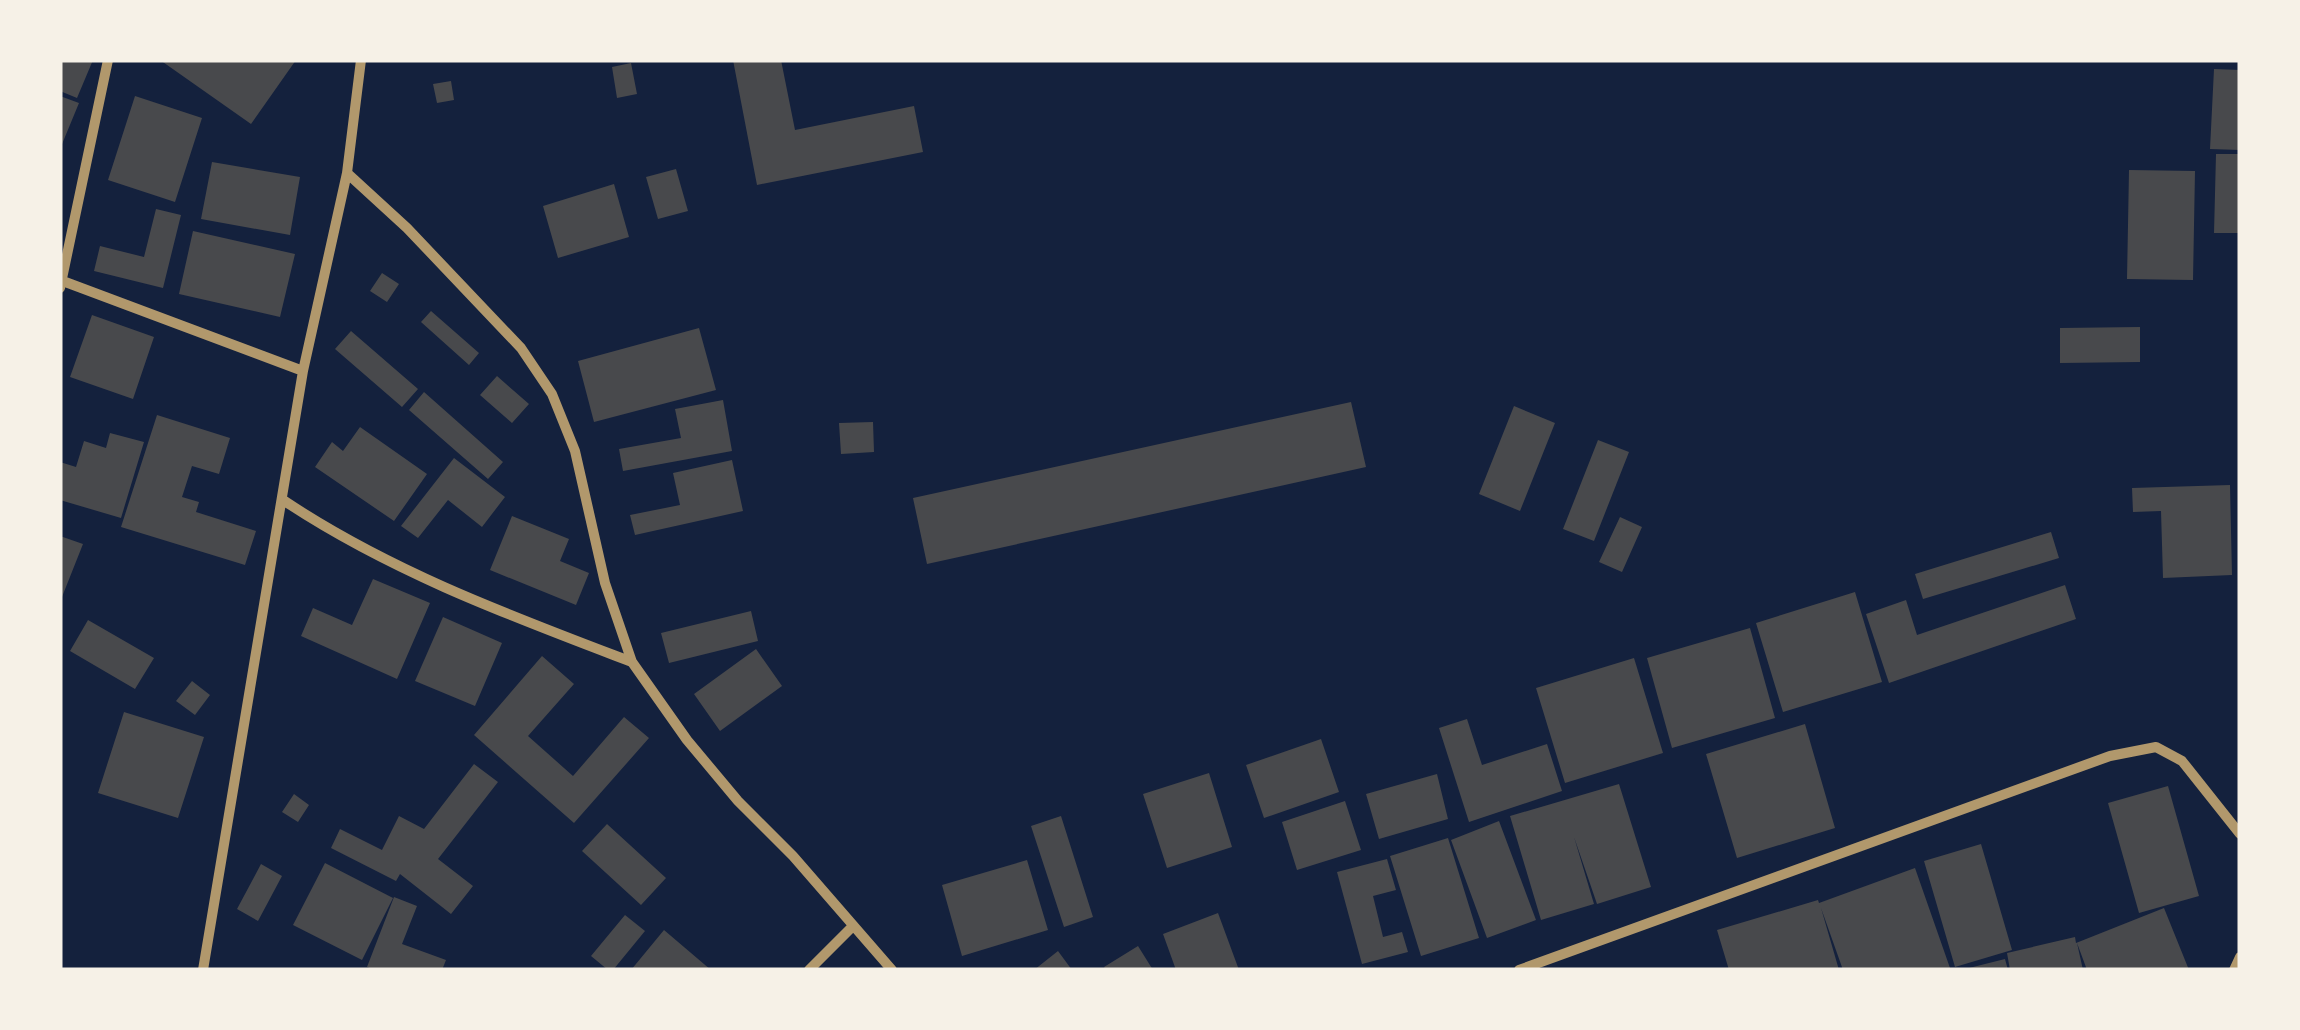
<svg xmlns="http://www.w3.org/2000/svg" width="2300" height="1030" font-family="'Fira Sans',sans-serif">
<rect width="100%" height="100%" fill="#14213d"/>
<path fill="#48494c" d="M60,60h33l-16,38 -17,-7z
M160,60h136l-45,64z
M733,60h48l14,70 119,-24 9,46 -166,33z
M631,63l6,31 -20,4 -5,-31z
M2214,69l26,1v80l-30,-1z
M451,81l3,19 -17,3 -4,-19z
M60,96l19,7 -19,46z
M135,96l67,22 -27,84 -67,-22z
M2216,154h24v79h-26z
M212,162l88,15 -10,58 -89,-16z
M676,169l12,42 -30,8 -12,-42z
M2129,170l66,1 -2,109 -66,-1z
M614,184l15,53 -71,21 -15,-52z
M156,209l25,6 -18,73 -69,-17 6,-25 44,11z
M193,231l102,23 -15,63 -101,-23z
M382,273l17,11 -12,18 -17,-11z
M431,311l48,42 -10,12 -48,-43z
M92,315l62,22 -21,62 -63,-22z
M2140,327v35l-80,1v-35z
M699,328l17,62 -122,32 -16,-61z
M351,331l67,58 -16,18 -67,-58z
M497,376l32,28 -17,19 -32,-28z
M424,392l79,70 -15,17 -79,-69z
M723,400l9,51 -109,20 -4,-22 62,-11 -6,-29z
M1351,402l15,65 -439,97 -14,-66z
M1514,406l41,17 -35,88 -41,-17z
M157,415l73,23 -11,36 -27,-8 -10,31 17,5 -3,10 60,19 -11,34 -124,-38z
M873,422l1,30 -33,2 -2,-31z
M360,427l67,47 -33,47 -79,-54 17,-25 11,9z
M110,433l34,9 -23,76 -61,-18v-38l16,5 8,-26 22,7z
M1598,440l31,12 -35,89 -31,-12z
M454,458l51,39 -23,30 -34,-27 -30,38 -17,-12z
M732,460l11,51 -108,24 -5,-20 50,-10 -7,-32z
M2230,485l2,90 -69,3 -2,-67 -28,1 -1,-24z
M512,516l57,23 -9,22 29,12 -13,32 -86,-35z
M1620,517l22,10 -20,45 -23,-10z
M2051,532l8,26 -136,41 -8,-25z
M60,536l23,8 -23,58z
M373,579l57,24 -33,76 -96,-43 12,-28 39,17z
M2065,585l11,34 -187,64 -23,-69 40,-14 11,35z
M1855,592l27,90 -99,30 -27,-89z
M751,611l7,30 -89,22 -8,-30z
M443,617l59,26 -27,63 -60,-25z
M88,620l66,38 -19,31 -65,-38z
M1750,628l25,90 -103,30 -25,-90z
M756,649l26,37 -62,45 -26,-37z
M542,656l32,28 -46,52 45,40 51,-59 25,21 -75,85 -100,-88z
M1634,658l29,95 -98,30 -29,-95z
M192,681l18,14 -15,20 -19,-14z
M124,712l80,25 -26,81 -80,-25z
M1467,719l15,46 65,-21 15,47 -93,31 -30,-94z
M1805,724l30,104 -98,30 -31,-104z
M1321,739l18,53 -75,26 -18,-53z
M474,764l24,18 -60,77 35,27 -22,28 -51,-40 -4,7 -65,-33 9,-19 42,21 17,-34 25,13z
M1209,773l23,74 -65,21 -24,-74z
M1437,774l11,45 -69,20 -13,-45z
M1619,784l32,103 -54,17 -23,-67 20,67 -53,16 -31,-104z
M2168,786l31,110 -60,17 -31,-110z
M294,794l15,11 -11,17 -16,-10z
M1345,801l16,49 -64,20 -15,-48z
M1061,816l32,101 -29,10 -33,-101z
M1499,821l37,99 -49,18 -36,-98z
M607,824l59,54 -25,27 -59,-54z
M1448,838l31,100 -58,18 -31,-100z
M1981,844l31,106 -57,17 -31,-106z
M1387,859l9,31 -23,6 10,41 19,-5 6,20 -46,12 -25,-92z
M1027,860l21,70 -86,26 -20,-71z
M325,863l68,35 -31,62 -69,-35z
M261,864l21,12 -24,45 -21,-12z
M1915,868l35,100 -107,2 -22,-62 18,62h-110l-12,-40 101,-30 1,3z
M394,897l23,9 -15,38 44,16 -4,10h-66l-9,-3z
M2164,908l25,62h-102l-10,-27 6,27h-73l-3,-17 68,-16 1,6z
M1218,913l21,57h-63l-13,-36z
M625,915l20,16 -32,39h-5l-17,-14z
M664,930l47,40h-80z
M1138,946l15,24h-47l-2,-3z
M1058,951l14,19h-38z
M2005,959l3,11h-43v-1z"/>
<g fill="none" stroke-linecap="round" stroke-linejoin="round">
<path stroke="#b1986c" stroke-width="10" d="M347,173l60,55 114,120 31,46 23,57 30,132 27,79 55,78 51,61 55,55 99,114
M60,280l243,91
M60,288l48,-228
M283,500c108,72 228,116 349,162
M203,970l100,-599 44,-198 14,-113
M809,970l44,-44
M1519,970l591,-214 46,-9 26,14 58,73
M2234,970l6,-13"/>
</g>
<rect width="2300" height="1030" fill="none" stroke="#f6f1e7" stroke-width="125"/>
</svg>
